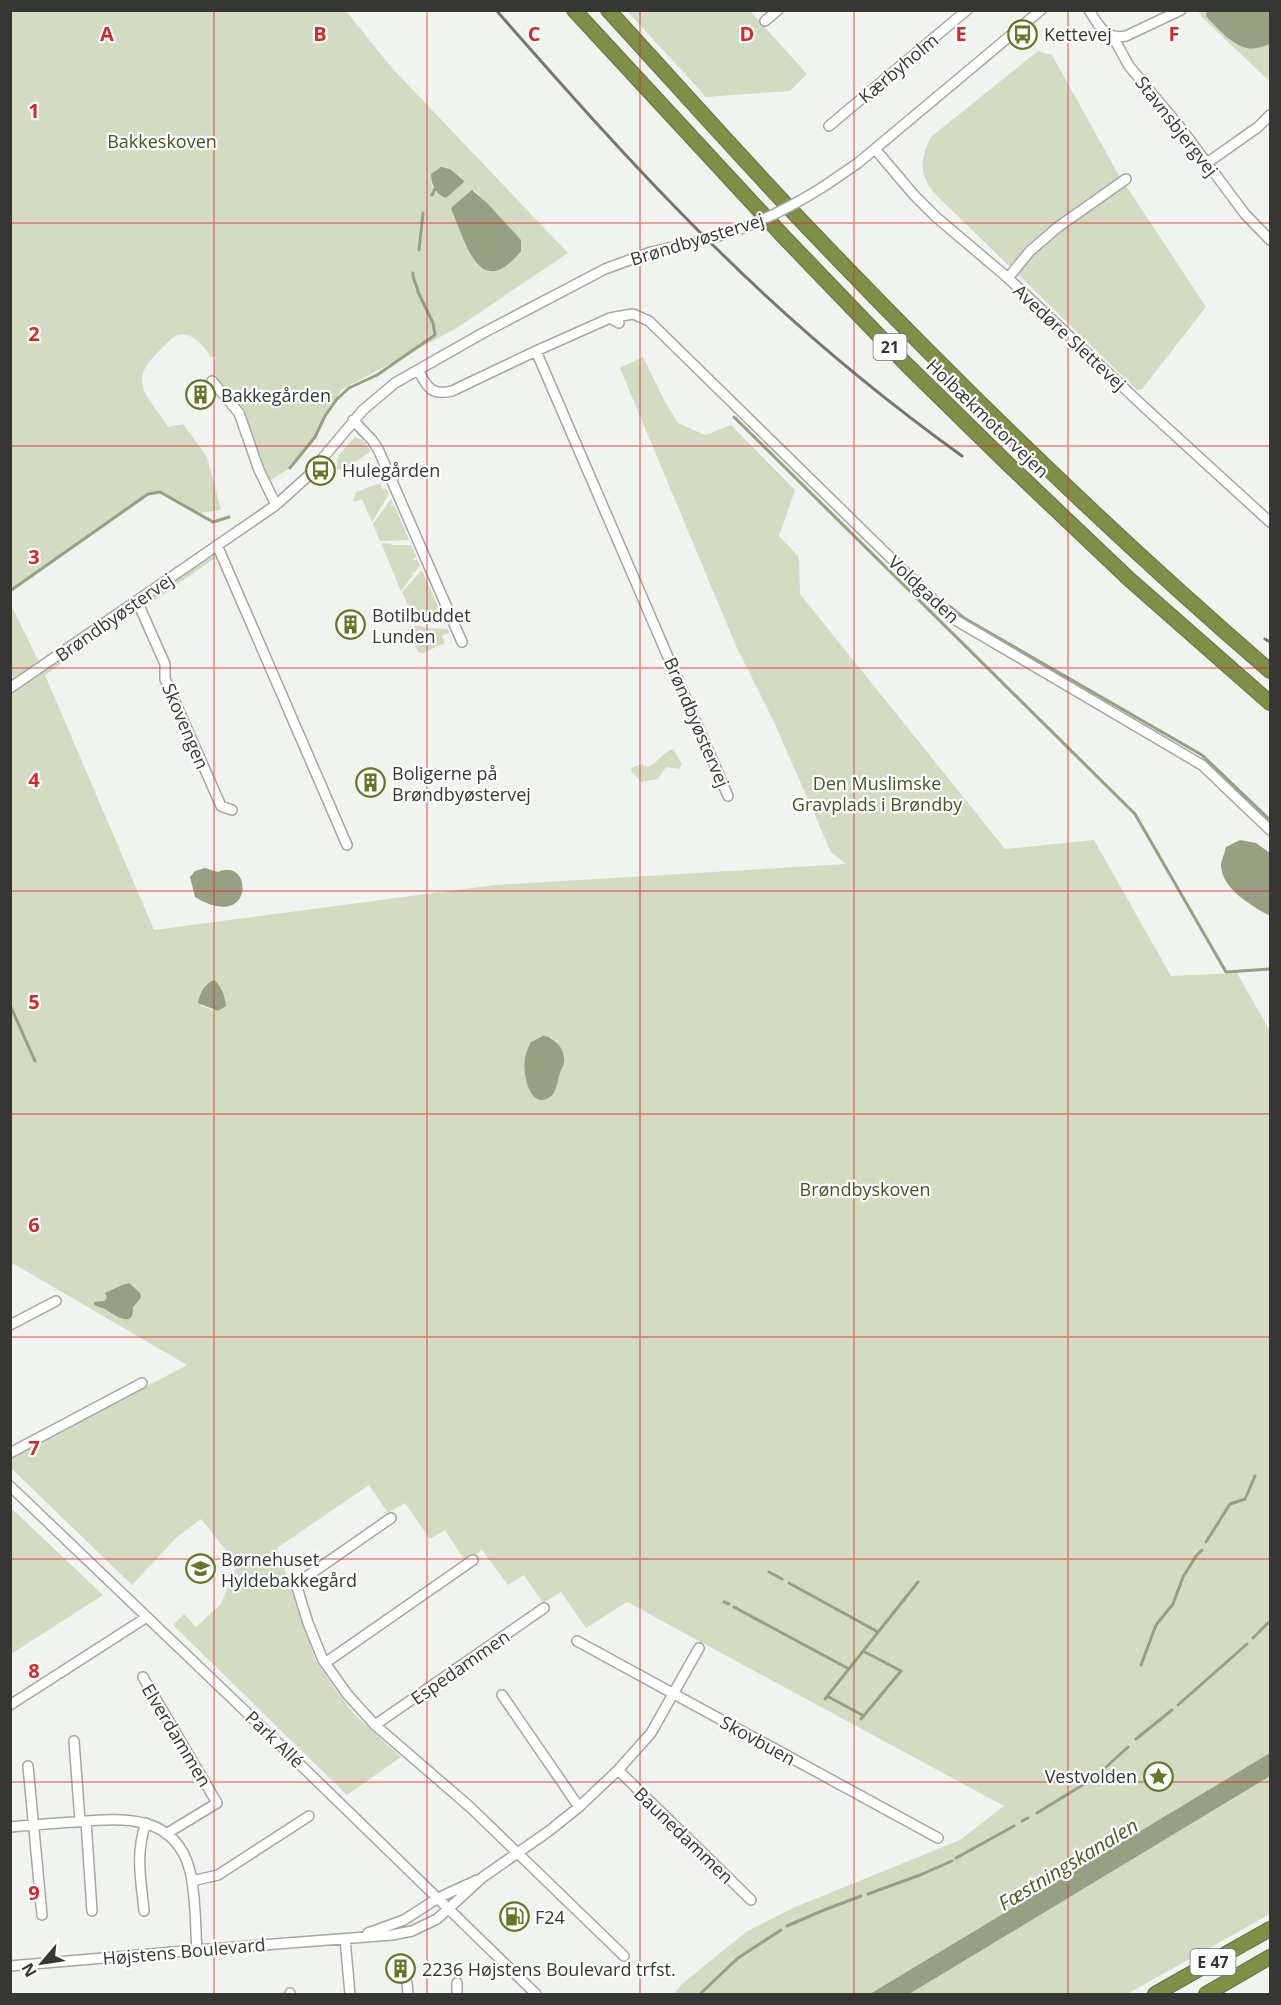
<svg xmlns="http://www.w3.org/2000/svg" width="1281" height="2005" font-family="'Open Sans',sans-serif">
<rect width="100%" height="100%" fill="#f1f3ee"/>
<path fill="#d3dbc3" fill-rule="evenodd" d="M11,11h335l46,57 176,185 -113,76 -114,61 -26,47 -18,24 -7,7 -24,15 -16,-50 -36,-59v-11l2,-6h-5c-7,-12 -22,-29 -37,-20 -5,3 -10,9 -14,13 -9,9 -19,19 -18,32 2,17 18,30 26,45l15,-3 24,33 14,53 -21,3 -40,-21 -12,2 -137,97zM447,167l16,14 -27,11 -4,-6 -1,-11zM474,190l47,50 -64,-18 -6,-13z
M627,11h123l57,63 -17,17 -84,6z
M1198,11h72v71l-69,-66z
M1038,51l14,4 65,117 89,135 -64,82 -5,1 -204,-198c-14,-21 -13,-32 -2,-55z
M643,357l22,45 13,21 27,12 26,-10 64,65 -16,46 20,21 1,37 205,255 89,-9 77,136 66,-3 33,58v883l-143,80h-453l8,-10 64,-52 47,-24 167,-68 44,-34 -377,-204 -41,26 -25,-36 -18,11 -19,-28 -16,10 -26,-35 -17,11 -20,-31 -15,9 -25,-36 -17,10 -19,-28 -92,63 39,113 21,31 18,23 46,42 -54,38 -174,-170 11,-11 12,13 25,-23 16,-40 -36,-45 -25,19 -44,47 -121,-117v-10l176,-93 -173,-101 -3,1 -1,-662 33,67 89,-61 6,2 -93,64 109,255 341,-45 351,-21 -15,-12 -57,-130 -38,-76 -116,-278zM217,983l8,17 -12,10 -12,-4 5,-22zM550,1037l7,4 7,15 -10,36z
M355,437l7,3 9,11 -27,19 -7,-1 1,-13z
M380,483l3,7 3,-2 3,6 -17,28 -10,-23 -8,3 -1,-1 3,-9z
M391,499l2,5 -3,1 1,2 3,-2 15,35 -29,1 -7,-17z
M381,543l10,1 1,1h19l6,13h-4l2,3 2,-2 3,6 -5,7h-2v3l-12,16z
M210,556l5,2 -70,49 1,-7z
M422,570l18,41h-4l1,3 3,-2 5,12 -29,-1 -14,-31z
M417,625l10,3 21,1 1,4 -7,3 3,7 -22,10 -5,-1 -11,-22z
M673,749l9,15 -3,5 -13,-2 -8,12 -17,3 -10,-11 1,-3 9,-4 8,3c10,-6 13,-14 24,-18z
M11,1508l92,87 -92,59h-1z"/>
<path fill="#97a082" d="M1207,11h63v33c-7,2 -15,6 -23,4 -15,-3 -31,-21 -41,-32z
M441,167l9,2 14,12 -1,2 -17,15c-10,-3 -15,-13 -15,-24z
M472,190l15,13 34,37v11c-42,52 -55,-9 -70,-42l2,-3z
M1240,840l16,3 14,10v63c-18,-10 -48,-27 -49,-50 0,-6 4,-13 5,-19z
M205,868l13,4c35,-16 37,61 -23,25l-5,-20 5,-6z
M214,980c8,7 11,16 12,26l-8,5 -20,-8c2,-10 6,-19 16,-23z
M543,1036c12,1 23,14 21,27 -1,4 -4,8 -5,13 -2,7 -3,17 -9,21 -14,10 -22,-7 -24,-18 -3,-14 -2,-25 5,-37z
M129,1283l11,10 1,5 -8,9c1,21 -15,10 -25,4 -3,-3 -10,-4 -14,-6v-3l10,-1 3,-3 -2,-5 17,-8z
M1270,1753v23l-361,218h-39z"/>
<g fill="none" stroke-linecap="round" stroke-linejoin="round">
<path stroke="#97a082" stroke-width="3" d="M432,195l3,-6
M419,250l4,-37
M734,417l401,397 91,158 44,-3
M290,468l25,-31 10,-21 12,-17 12,-11 28,-13 58,-40 -2,-12 -15,-31c0,-7 -6,-11 -5,-19
M10,591l138,-97 12,-2 53,30 16,-5
M949,606l15,12 238,137 68,65
M10,1005l25,56
M1206,1542l24,-38 15,-5 10,-23
M769,1572l13,7
M789,1583l89,49
M724,1602l5,2
M734,1607l115,62
M1253,1638l17,-17
M1141,1665l15,-40 17,-21 10,-27 13,-21 6,-6
M827,1696l37,20
M825,1699l93,-117
M1178,1705l69,-61
M861,1719l40,-48 -38,-20
M1136,1739l36,-29
M1037,1813l57,-35 34,-31
M1022,1821l6,-3
M956,1858l58,-32
M868,1894l52,-19 32,-14
M787,1926l37,-16 37,-14
M700,1994l38,-36 43,-28"/>
<defs>
<path id="minor" d="M1089,10c10,16 16,30 37,26l55,-26
M765,21l13,-11
M1113,37l16,29 51,61 65,87 25,26
M829,126l138,-116
M875,149l39,46 22,22 72,61 135,128 127,116
M1207,163l51,-36 12,-12
M826,185l32,-22 183,-153
M1008,278l22,-27 28,-24 68,-48
M610,318l23,-4 16,7 303,297 250,147 68,65
M536,351l192,445
M418,370c9,17 13,26 34,21l84,-40 74,-33 9,5
M212,381l27,32 20,57 17,35
M353,420l19,20 6,9 84,193
M217,545l130,300
M137,601l28,63v15l56,127 11,4
M10,688l266,-183 31,-28 56,-67 32,-27 88,-50 122,-64 46,-17 39,-9
M10,1325l46,-24
M10,1453l132,-70
M10,1486l232,222 294,286
M391,1518l-95,66 12,39 15,37 24,34 28,31 95,82 154,149
M577,1641l361,197
M325,1663l148,-103
M143,1677l74,126 -51,31
M502,1695l77,112
M10,1705l137,-88
M375,1725l169,-117
M74,1741l6,80
M28,1766l14,149
M618,1770l133,130
M86,1821l6,90
M10,1827c22,-2 44,-4 65,-5 47,-4 100,-9 115,49 6,25 5,53 7,79
M192,1881l26,-6 91,-59
M144,1911c-3,-32 -9,-57 2,-88
M368,1933l36,-13 34,-22 39,-18
M345,1939l5,55
M10,1966l187,-16 195,-15 20,-4 25,-12 46,-42 66,-46 30,-24 39,-37 33,-37 48,-85
M407,1983l1,11
M457,1983v11
M290,1993v1"/>
<path id="highway" d="M574,10l209,226 124,129 102,100 120,114 141,124
M608,10c68,74 135,150 204,222 146,153 298,301 458,439
M1155,1994l115,-65
M1206,1994l64,-37"/>
</defs>
<use href="#minor" stroke="#a6a7a3" stroke-width="12"/>
<use href="#highway" stroke="#657141" stroke-width="16"/>
<use href="#minor" stroke="#fff" stroke-width="9"/>
<use href="#highway" stroke="#7e9047" stroke-width="14"/>
<path stroke="#757774" stroke-width="3" d="M496,10c72,82 145,165 223,241 76,75 157,143 243,205
M1265,639l5,3"/>
<defs>
<path id="minor-bridge" d="M738,230c31,-12 60,-27 88,-45
M690,243l33,-8"/>
</defs>
<use href="#minor-bridge" stroke="#a6a7a3" stroke-width="12" stroke-linecap="butt"/>
<use href="#minor-bridge" stroke="#fff" stroke-width="9"/>
</g>
<path fill="none" stroke="#d62828" stroke-width="1.5" stroke-opacity="0.55" d="M214,10v1984M427,10v1984M640,10v1984M854,10v1984M1068,10v1984M10,223h1260M10,446h1260M10,668h1260M10,891h1260M10,1114h1260M10,1337h1260M10,1559h1260M10,1782h1260"/>
<defs>
<symbol id="bus-ring" viewBox="-11 -11 22 22"><circle r="9.5" fill="#fff" stroke="#647726" stroke-width="1.5"/><path d="M-5-6H5V4H4V6H2V4H-2V6H-4V4H-5ZM-3.5-4V0h7V-4ZM-3.5 1.2v1.5H-2V1.2ZM2 1.2v1.5H3.5V1.2Z" fill="#647726"/></symbol>
<symbol id="building-ring" viewBox="-11 -11 22 22"><circle r="9.5" fill="#fff" stroke="#647726" stroke-width="1.5"/><path d="M-4-6H4V6H1V3H-1V6H-4ZM-2.5-4.3h1.7v1.8h-1.7ZM.8-4.3h1.7v1.8H.8ZM-2.5-1h1.7V.8h-1.7ZM.8-1h1.7V.8H.8Z" fill="#647726"/></symbol>
<symbol id="school-ring" viewBox="-11 -11 22 22"><circle r="9.5" fill="#fff" stroke="#647726" stroke-width="1.5"/><path d="M0-5L7-2L0 1L-7-2ZM-4 1L0 2.5L4 1V4Q0 6-4 4Z" fill="#647726"/></symbol>
<symbol id="sight-ring" viewBox="-11 -11 22 22"><circle r="9.5" fill="#fff" stroke="#647726" stroke-width="1.5"/><path d="M0-6L1.8-2.2L6-1.7L2.9 1.2L3.7 5.4L0 3.3L-3.7 5.4L-2.9 1.2L-6-1.7L-1.8-2.2Z" fill="#647726"/></symbol>
<symbol id="fuel-ring" viewBox="-11 -11 22 22"><circle r="9.5" fill="#fff" stroke="#647726" stroke-width="1.5"/><path d="M-5.5-6h7V0h2V4h1.3V-2.5L3-4.5l.8-.8L6-3V5H2.5V1h-1V6h-7ZM-4.2-4.7v3.2H.2V-4.7Z" fill="#647726"/></symbol>
</defs>
<g fill-rule="evenodd">
<use href="#bus-ring" x="1006" y="18" width="33" height="33"/>
<use href="#building-ring" x="184" y="378" width="33" height="33"/>
<use href="#bus-ring" x="304" y="454" width="33" height="33"/>
<use href="#building-ring" x="334" y="608" width="33" height="33"/>
<use href="#building-ring" x="354" y="766" width="33" height="33"/>
<use href="#school-ring" x="184" y="1552" width="33" height="33"/>
<use href="#sight-ring" x="1142" y="1760" width="33" height="33"/>
<use href="#fuel-ring" x="498" y="1900" width="33" height="33"/>
<use href="#building-ring" x="384" y="1952" width="33" height="33"/>
</g>
<g text-anchor="middle" dominant-baseline="central" stroke-width="4.5" stroke-linejoin="round" paint-order="stroke">
<g fill="#fff" stroke="#727372" stroke-width="1.5">
<rect x="873.5" y="334" width="33" height="26" rx="4.5"/>
<rect x="1190.5" y="1949" width="45" height="26" rx="4.5"/>
</g>
<g font-size="16" font-weight="bold" fill="#363735">
<text x="890" y="347">21</text>
<text x="1213" y="1962">E 47</text>
</g>
<g font-size="18" fill="#363735" stroke="#fff" text-anchor="start">
<text x="1044" y="34">Kettevej</text>
<text x="221" y="395">Bakkegården</text>
<text x="342" y="470">Hulegården</text>
<text x="372" y="615">Botilbuddet<tspan x="372" dy="21">Lunden</tspan></text>
<text x="392" y="773">Boligerne på<tspan x="392" dy="21">Brøndbyøstervej</tspan></text>
<text x="221" y="1559">Børnehuset<tspan x="221" dy="21">Hyldebakkegård</tspan></text>
<text x="1137" y="1776" text-anchor="end">Vestvolden</text>
<text x="535" y="1917">F24</text>
<text x="422" y="1969">2236 Højstens Boulevard trfst.</text>
</g>
<g font-size="18" fill="#363735" stroke="#fff">
<text transform="translate(898 68) rotate(-40)">Kærbyholm</text>
<text transform="translate(1177 126) rotate(52)">Stavnsbjergvej</text>
<text transform="translate(697 239) rotate(-17)">Brøndbyøstervej</text>
<text transform="translate(1070 337) rotate(43)">Avedøre Slettevej</text>
<text transform="translate(988 418) rotate(44)">Holbækmotorvejen</text>
<text transform="translate(924 589) rotate(43)">Voldgaden</text>
<text transform="translate(114 617) rotate(-35)">Brøndbyøstervej</text>
<text transform="translate(697 722) rotate(67)">Brøndbyøstervej</text>
<text transform="translate(186 726) rotate(67)">Skovengen</text>
<text transform="translate(460 1667) rotate(-35)">Espedammen</text>
<text transform="translate(177 1735) rotate(59)">Elverdammen</text>
<text transform="translate(275 1739) rotate(44)">Park Allé</text>
<text transform="translate(758 1740) rotate(29)">Skovbuen</text>
<text transform="translate(684 1835) rotate(44)">Baunedammen</text>
<text transform="translate(184 1951) rotate(-5)">Højstens Boulevard</text>
</g>
<g font-size="18" fill="#475322" stroke="#fff">
<text x="162" y="141">Bakkeskoven</text>
<text x="877" y="783">Den Muslimske<tspan x="877" dy="21">Gravplads i Brøndby</tspan></text>
<text x="865" y="1189">Brøndbyskoven</text>
</g>
<g font-size="20" font-style="italic" fill="#4c5927" stroke="#fff">
<text transform="translate(1068 1864) rotate(-31)">Fæstningskanalen</text>
</g>
</g>
<g font-size="20" text-anchor="middle" font-weight="bold" fill="#d62828" stroke="#fff" stroke-width="4.5" stroke-linejoin="round" paint-order="stroke">
<text x="107" y="41">A</text>
<text x="320" y="41">B</text>
<text x="534" y="41">C</text>
<text x="747" y="41">D</text>
<text x="961" y="41">E</text>
<text x="1174" y="41">F</text>
<text x="34" y="118">1</text>
<text x="34" y="341">2</text>
<text x="34" y="564">3</text>
<text x="34" y="787">4</text>
<text x="34" y="1009">5</text>
<text x="34" y="1232">6</text>
<text x="34" y="1455">7</text>
<text x="34" y="1678">8</text>
<text x="34" y="1900">9</text>
</g>
<rect width="1281" height="2005" fill="none" stroke="#363735" stroke-width="24"/>
<g transform="translate(42 1963) rotate(241)" stroke="#ffffff" stroke-width="4.5" paint-order="stroke">
<path d="M0-4.5L10 22L0 15L-10 22Z" fill="#363735"/>
<text y="-9" font-size="16" font-weight="bold" text-anchor="middle" fill="#363735">N</text>
</g>
</svg>
